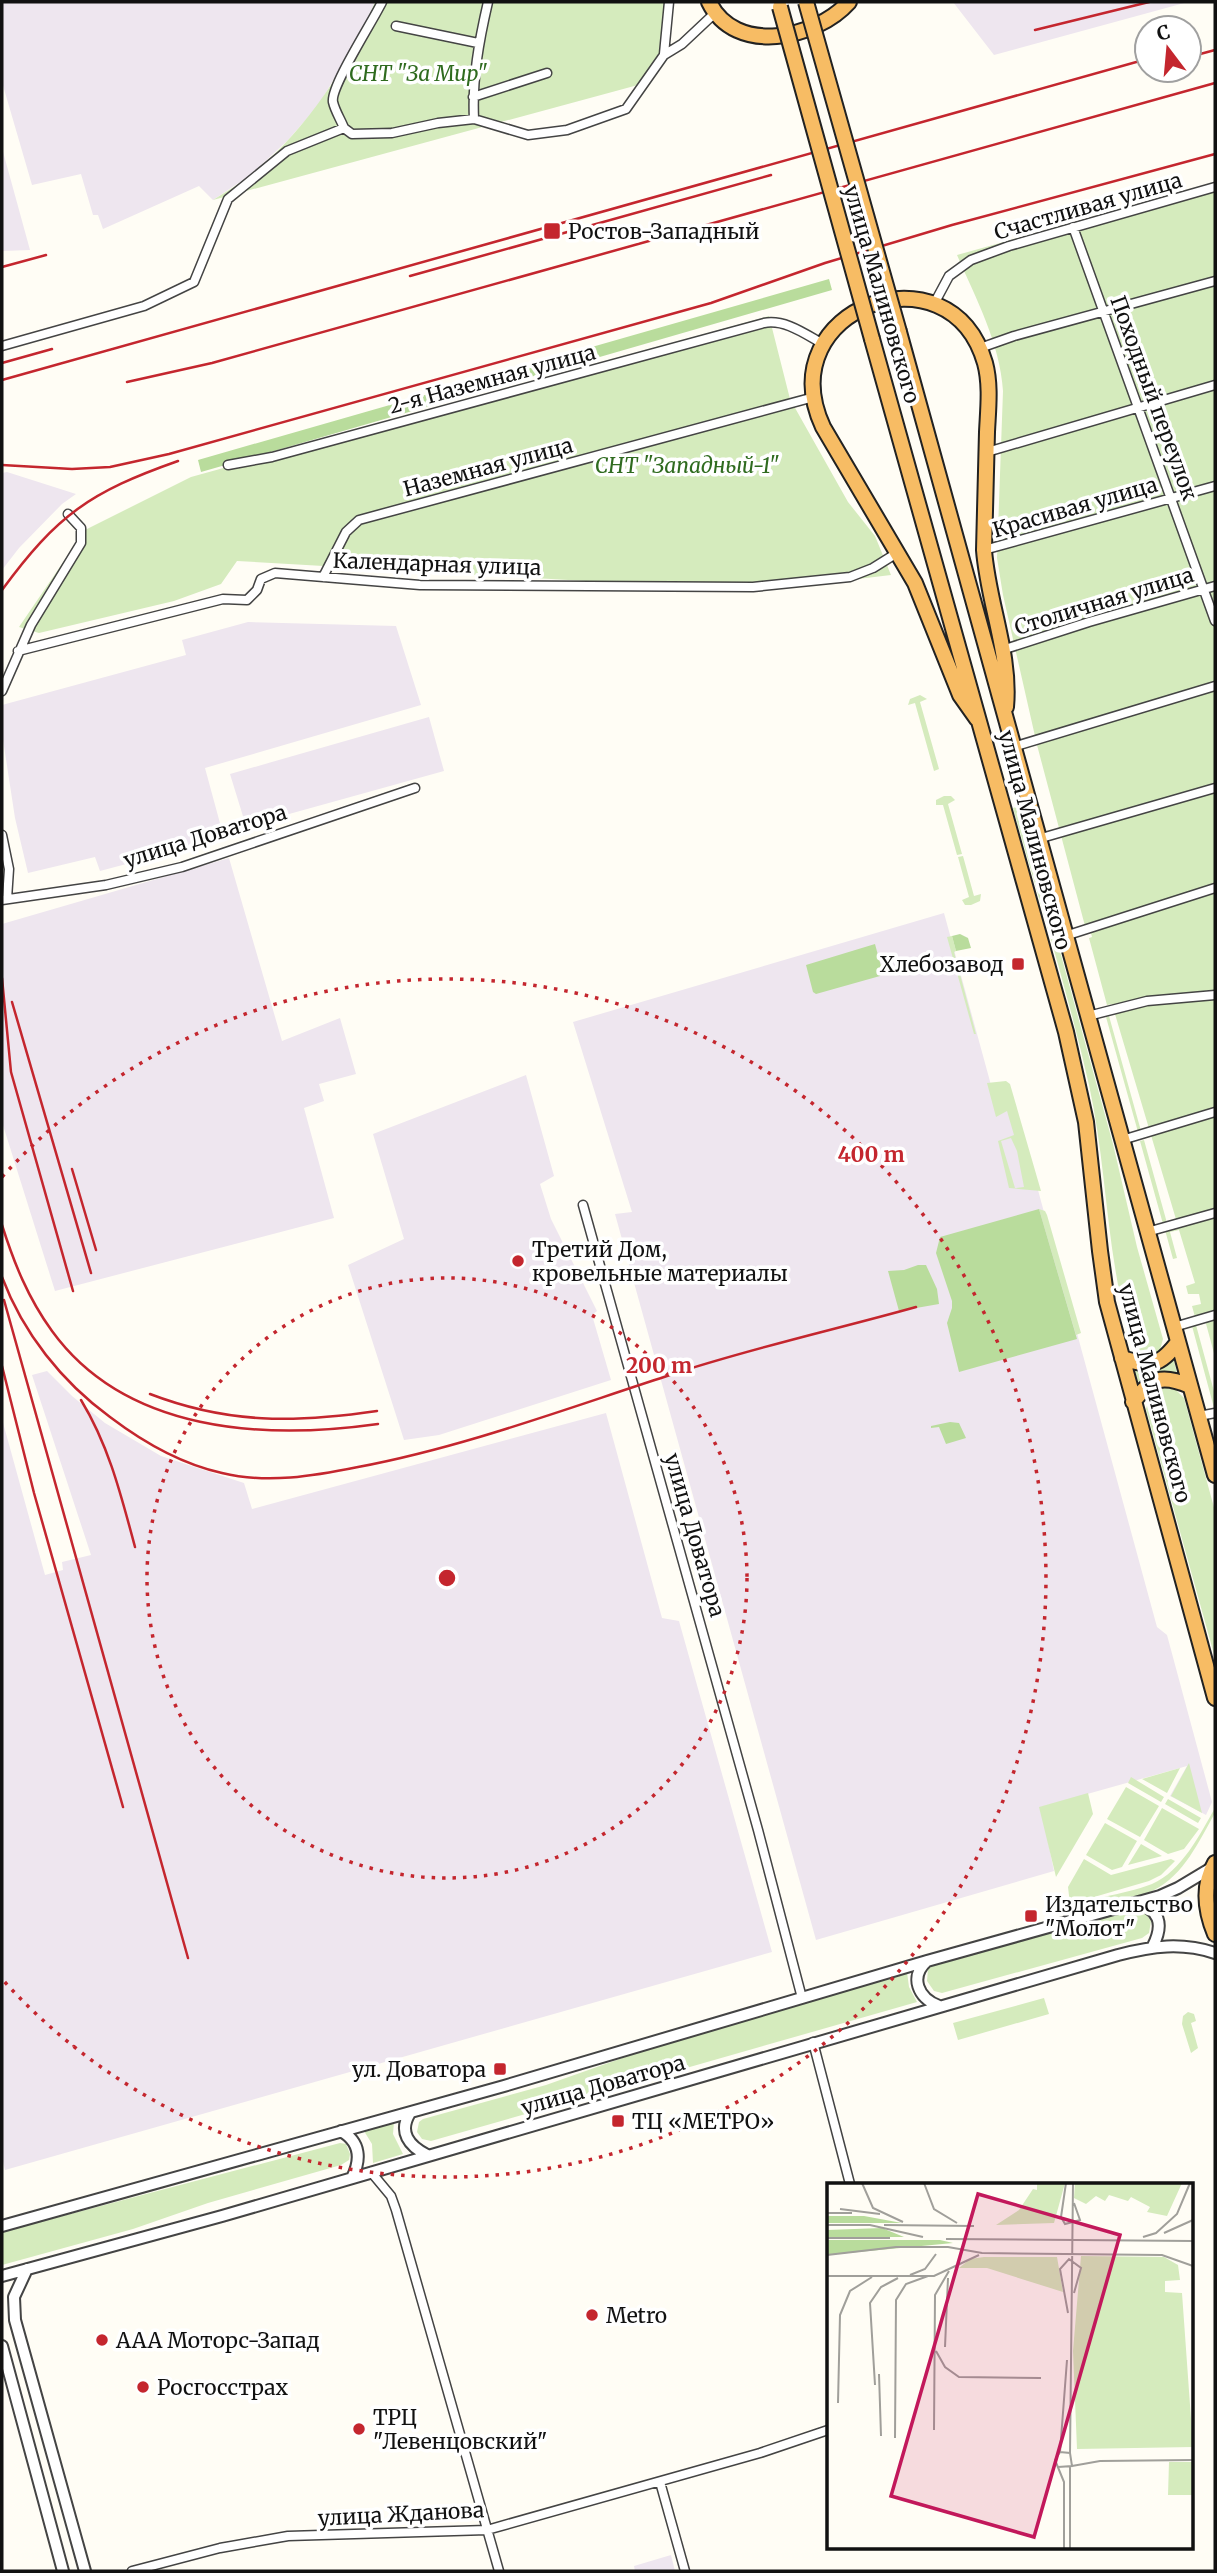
<svg xmlns="http://www.w3.org/2000/svg" width="1217" height="2573" font-family="Merriweather,serif">
<rect width="100%" height="100%" fill="#fffdf5"/>
<path fill="#eee6ef" d="M2,2h373l-12,27 -45,77 -31,35 -38,35 -36,24 -14,-14 -96,43 -5,-14h-5l-12,-41 -49,11 -30,-103z
M953,2h235l-194,53z
M2,148l28,102 -28,1z
M7,472l69,22 -14,10 -43,44 -17,22v-97z
M248,622l148,4 25,79 -216,63 19,70 -124,33 -5,-14 -67,16 -13,-55 -13,-85v-28l184,-50 -4,-15z
M429,717l15,54 -198,55 -16,-52z
M229,858l53,183 58,-23 16,56 -37,10 5,17 -20,7 30,110 -279,73 -53,-169v-198z
M944,913l53,194 17,-5 143,525 10,8 45,167 -6,13 -36,-19 17,-30 -146,41 13,64 -238,69 -201,-726 17,-2 -59,-190z
M526,1075l28,101 -14,8 11,35 46,92 -5,4 19,65 -172,55 -35,5 -56,-175 56,-26 -31,-105z
M47,1371l25,25 33,27 56,33 83,27 8,26 354,-96 56,205 17,3 93,331 -767,218 -3,-13v-738l43,156 18,-5 -1,-8 29,-7 -59,-180z
M671,2555l4,16h-40l-1,-5z"/>
<path fill="#d5ebbd" fill-rule="evenodd" d="M375,2h296l-4,56 -18,24 -436,118c12,-8 25,-15 36,-24 57,-44 98,-109 126,-174z
M1215,183v1174l-10,-37 -10,-3 -3,-11 9,-2 -2,-10h-11l-2,-8 9,-3 -16,-53 -9,2 7,26 -4,1 -8,-29 13,-4 -66,-222 -5,1 -18,-67 3,-1 -3,-12 -4,1 -48,-181 -34,-150 -6,-37 6,-167c-3,-48 -27,-92 -46,-136z
M769,316l21,83 58,103 27,34 16,39 -133,16 -521,-30 -16,23 -47,17 -135,32 -20,-6 66,-97 106,-53z
M920,695l7,4 -7,3 19,67 -5,2 -19,-68 -7,2 2,-6z
M944,796h7l4,4 -7,4 14,50 -5,1 -14,-50h-7v-5z
M1020,806l93,338 24,103 26,92 -3,11c-23,23 -31,-18 -35,-33 -19,-76 -19,-155 -36,-232 -21,-93 -50,-185 -76,-277z
M963,856l11,40 7,-2 -1,7 -9,4h-6l-3,-5 7,-3 -11,-40z
M952,936l4,15 -2,1 22,82h-2l-27,-97z
M1109,1016l32,115 -3,1 -32,-115z
M1006,1081l4,3 31,107 -32,-3 -11,-47 16,-6 -7,-24 -11,6 -9,-34zM1011,1138l6,13 7,36 -9,1 -14,-47z
M1144,1140l23,83 -4,1 -23,-83z
M1039,1209l6,2 2,4 34,118 -5,2z
M1196,1325l19,70 -1,13 -22,-82z
M1173,1357l4,16c-15,-3 -28,0 -40,10l-4,-16z
M1162,1387l14,3 8,8 31,113v147l-69,-249 4,-14z
M1189,1763l13,50 -31,-17z
M1180,1768l-13,25 -25,-14z
M1131,1777l33,20 -3,5 -33,-19z
M1126,1787l33,19 -19,31 -33,-18z
M1088,1793l5,21 -37,63 -17,-70z
M1168,1799l33,19 -3,5 -33,-19z
M1162,1808l37,21 -15,20 -16,5 -24,-14z
M1215,1808v5c-16,28 -31,62 -61,77 -15,7 -32,10 -48,15l-2,-8c16,-4 33,-7 48,-13 30,-13 48,-50 63,-76z
M1105,1823l32,18 -15,26 -10,3 -26,-15z
M1141,1844l21,12 -34,9z
M1084,1859l27,16 60,-16 4,2 -14,14 -12,6 -79,23 -2,-17z
M1099,1899l2,7 -20,6 -9,-5z
M1136,1909l8,2 7,10 -2,12 -7,5 -200,55 -8,-2 -7,-10 1,-12 6,-4z
M907,1972l2,15 8,15 -486,139 -9,-2 -5,-7 2,-10 4,-3 123,-34 82,-29z
M1044,1998l5,16 -91,26 -5,-17z
M1188,2012l6,2 2,7 -5,2 7,25 -7,5 -9,-29 1,-8z
M394,2122l-1,12 10,20 -30,9 -1,-19 -8,-13z
M340,2143l6,1 4,10 -1,6 -8,5 -133,38 -75,26 -131,36v-33z"/>
<path fill="#b9dc9c" d="M829,279l3,11 -631,182 -3,-12z
M960,934l8,4 3,10 -15,3 -4,-15z
M875,944l7,26 -2,6 -64,18 -3,-2 -7,-27z
M1039,1209l38,130 -118,33 -12,-49 5,-15v-7l-16,-48 4,-16z
M918,1265h8l11,24 2,15 -40,7 -11,-40 16,-1z
M950,1422l9,1 7,15 -20,6 -7,-17 -8,1v-2z"/>
<g fill="none" stroke-linecap="round" stroke-linejoin="round">
<defs>
<path id="minor" d="M396,26l82,17
M664,54l5,-52
M473,97l74,-24
M474,119c-2,-40 5,-78 14,-117
M344,128l8,6 40,-1 46,-10 36,-4 54,16 39,-5 59,-21 38,-54 18,-11 33,-31
M1073,227l142,394
M934,304l15,-28 22,-16 38,-14 206,-59
M2,346l142,-40 50,-24 34,-83 59,-48 57,-23c-3,-8 -9,-17 -11,-26 -3,-15 40,-81 49,-100
M980,348l34,-12 201,-55
M987,452l228,-67
M228,465l44,-8 492,-134c21,-4 41,11 59,21
M984,550l231,-64
M323,577l23,-45 13,-12 455,-123
M1002,650l87,-28 126,-36
M18,651l205,-52 24,1 10,-10 4,-11 14,-6 145,12 333,2 97,-10 23,-9 24,-15
M2,691l29,-66 50,-82v-15l-13,-14
M1013,747l202,-61
M2,835l7,34 -2,30
M1038,839l177,-51
M2,900l104,-15 76,-18 233,-79
M1065,936l150,-48
M1088,1016l59,-15 68,-6
M1122,1140l93,-28
M583,1205l175,625 44,168
M1147,1232l68,-19
M1174,1327l41,-12
M1199,1416l16,-3
M813,2042l37,142
M371,2172l20,24 5,14 103,361
M660,2482l25,89
M132,2571l88,-23 68,-12 199,-6 273,-77 68,-23"/>
<path id="tertiary" d="M1135,1903c25,6 29,21 18,43
M927,1961c-18,16 -9,37 12,45
M410,2113c-12,19 -1,33 17,42
M341,2131c20,11 20,29 11,47
M2,2226l502,-140 423,-125 233,-65 18,-8 35,-21
M27,2269l-13,28 1,23 70,251
M2,2276l220,-60 896,-261c35,-9 63,-13 97,-2
M2,2346l61,225"/>
<path id="trunk" d="M709,2c26,54 107,37 140,0
M899,332l316,1143
M872,339l194,693 20,90 14,129 7,51 108,396
M977,719l-17,-24 -45,-112 -92,-156c-55,-119 127,-185 162,-64 6,22 3,47 2,69 -1,40 -2,79 -3,118 4,53 27,104 22,157
M1122,1358c29,9 37,9 56,-16
M1133,1402c19,-24 28,-28 57,-16
M1215,1863c-13,23 -10,47 0,71"/>
</defs>
<use href="#minor" stroke="#444" stroke-width="11"/>
<use href="#tertiary" stroke="#444" stroke-width="14"/>
<use href="#trunk" stroke="#222" stroke-width="18"/>
<use href="#minor" stroke="#fff" stroke-width="8"/>
<use href="#tertiary" stroke="#fff" stroke-width="10"/>
<use href="#trunk" stroke="#f7bc64" stroke-width="14"/>
<path stroke="#c4262e" stroke-width="2.5" d="M1035,30l114,-28
M1189,57l26,-7
M2,267l44,-12
M410,276l361,-101
M2,363l50,-14
M2,380l1145,-321
M127,382l85,-19 1003,-280
M2,465l70,4 38,-2 59,-13 542,-151 114,-40 127,-38 263,-71
M2,590c55,-75 88,-98 176,-129
M2,978l9,94 62,219
M12,1002l79,271
M72,1169l24,81
M2,1225c12,38 26,73 50,106 74,102 212,109 326,93
M2,1277c21,56 60,105 108,140 33,25 71,47 112,56 45,11 92,3 136,-6 106,-20 207,-58 309,-91 80,-27 167,-46 249,-69
M4,1300l184,658
M2,1366l32,127 89,314
M150,1394c78,30 145,29 227,17
M81,1400c28,46 40,95 54,147"/>
<defs>
<path id="trunk-bridge" d="M806,2l93,330
M780,7l92,332"/>
</defs>
<use href="#trunk-bridge" stroke="#222" stroke-width="18" stroke-linecap="butt"/>
<use href="#trunk-bridge" stroke="#f7bc64" stroke-width="14"/>
</g>
<g fill="none" stroke="#c4262e" stroke-width="3.5" stroke-dasharray="3.5 7">
<circle cx="447" cy="1578" r="300"/>
<path d="M2 1177A599 599 0 1 1 2 1979"/>
</g>
<g fill="#c4262e" stroke="#fff" stroke-width="2.5">
<rect x="543" y="222" width="18" height="18" rx="3.5"/>
<rect x="1011" y="957" width="14" height="14" rx="3.5"/>
<circle cx="518" cy="1261" r="7"/>
<rect x="1024" y="1909" width="14" height="14" rx="3.5"/>
<rect x="493" y="2062" width="14" height="14" rx="3.5"/>
<rect x="611" y="2114" width="14" height="14" rx="3.5"/>
<circle cx="592" cy="2315" r="7"/>
<circle cx="102" cy="2340" r="7"/>
<circle cx="143" cy="2387" r="7"/>
<circle cx="359" cy="2429" r="7"/>
</g>
<g text-anchor="middle" dominant-baseline="central" stroke-width="7" stroke-linejoin="round" paint-order="stroke">
<g font-size="21" font-style="italic" fill="#2f6b1f" stroke="#fff">
<text x="418" y="73">СНТ "За Мир"</text>
<text x="687" y="465">СНТ "Западный-1"</text>
</g>
<g font-size="21" fill="#111" stroke="#fff">
<text transform="translate(1088 206) rotate(-16)">Счастливая улица</text>
<text transform="translate(882 294) rotate(74)">улица Малиновского</text>
<text transform="translate(492 379) rotate(-15)">2-я Наземная улица</text>
<text transform="translate(1154 398) rotate(70)">Походный переулок</text>
<text transform="translate(488 467) rotate(-15)">Наземная улица</text>
<text transform="translate(1075 507) rotate(-16)">Красивая улица</text>
<text transform="translate(437 564) rotate(2)">Календарная улица</text>
<text transform="translate(1104 601) rotate(-17)">Столичная улица</text>
<text transform="translate(205 836) rotate(-17)">улица Доватора</text>
<text transform="translate(1035 840) rotate(75)">улица Малиновского</text>
<text transform="translate(1155 1393) rotate(75)">улица Малиновского</text>
<text transform="translate(695 1535) rotate(74)">улица Доватора</text>
<text transform="translate(603 2085) rotate(-16)">улица Доватора</text>
<text transform="translate(401 2514) rotate(-3)">улица Жданова</text>
</g>
<g font-size="21" fill="#111" stroke="#fff" text-anchor="start">
<text x="568" y="231">Ростов-Западный</text>
<text x="1004" y="964" text-anchor="end">Хлебозавод</text>
<text x="532" y="1249">Третий Дом,<tspan x="532" dy="24">кровельные материалы</tspan></text>
<text x="1045" y="1904">Издательство<tspan x="1045" dy="24">"Молот"</tspan></text>
<text x="486" y="2069" text-anchor="end">ул. Доватора</text>
<text x="632" y="2121">ТЦ «МЕТРО»</text>
<text x="606" y="2315">Metro</text>
<text x="116" y="2340">ААА Моторс-Запад</text>
<text x="157" y="2387">Росгосстрах</text>
<text x="373" y="2417">ТРЦ<tspan x="373" dy="24">"Левенцовский"</tspan></text>
</g>
</g>
<g transform="translate(827 2183)">
<rect width="366" height="366" fill="#fffdf5"/>
<path d="M210,0h28l-11,40 -58,2 23,-15 14,-21 4,1zM248,0h107l-15,33 -20,-4 3,-5 -19,-10 -3,4 -19,-6 -4,6 -9,-5 -10,8 -12,-6zM254,73l83,1 14,8 2,15 -15,1v11l17,1 11,154 -116,2 -4,-98zM157,74h73l6,35 -76,-24h-28l11,-9zM342,279h24v33h-25z" fill="#d5ebbd"/>
<path d="M0,33h37l38,7h-75zM55,45l22,9h-77v-7zM0,57h113l13,3 -126,12z" fill="#b9dc9c"/>
<path fill="none" stroke="#a09f9a" stroke-width="2" d="M35,0l11,25 30,14M97,0l10,26 23,14M239,0l-5,34 4,7 15,-4 -6,-17M13,26l40,5M0,30h25M0,42h43l53,12M57,42l90,1M337,50l29,-13M316,54l13,-4 21,-19 13,-31M0,55h63M119,56l247,2M0,72l69,-8h52l34,6 180,2 31,11M83,92l15,-6 11,-15M0,93h107l45,-21M241,130l-8,-44 9,-10 12,9 -7,25M118,164l3,-69M109,168l9,16 14,10 82,1M52,191l2,62M48,202l-5,-82 11,-16 17,-9M11,220l2,-88 10,-24 22,-14M107,247l1,-135 14,-24M68,255l1,-138 10,-16 22,-8M233,269l7,-92M243,270l3,-270M245,283l28,-5 93,-1M231,284l14,-1 -2,-13 -10,-1 -5,8 9,22v67M243,366v-82"/>
<path fill="#c2185b" fill-opacity="0.15" stroke="#c2185b" stroke-width="3.5" d="M151,11l142,41 -86,302 -143,-41z"/>
<rect width="366" height="366" fill="none" stroke="#111" stroke-width="3.5"/>
</g>
<circle cx="447" cy="1578" r="10" fill="#c4262e" stroke="#fff" stroke-width="3.5"/>
<g font-size="21" text-anchor="middle" font-weight="bold" fill="#c4262e" stroke="#fff" stroke-width="7" stroke-linejoin="round" paint-order="stroke">
<text x="871" y="1162">400 m</text>
<text x="659" y="1373">200 m</text>
</g>
<rect width="1217" height="2573" fill="none" stroke="#111111" stroke-width="7"/>
<g transform="translate(1168 49) rotate(344)"><circle r="33" fill="#ffffff" stroke="#a0a0a0" stroke-width="2"/>
<path d="M0-5L12 26L0 18L-12 26Z" fill="#c4262e"/>
<text y="-10" font-size="19" font-weight="bold" text-anchor="middle" fill="#111111">С</text>
</g>
</svg>
